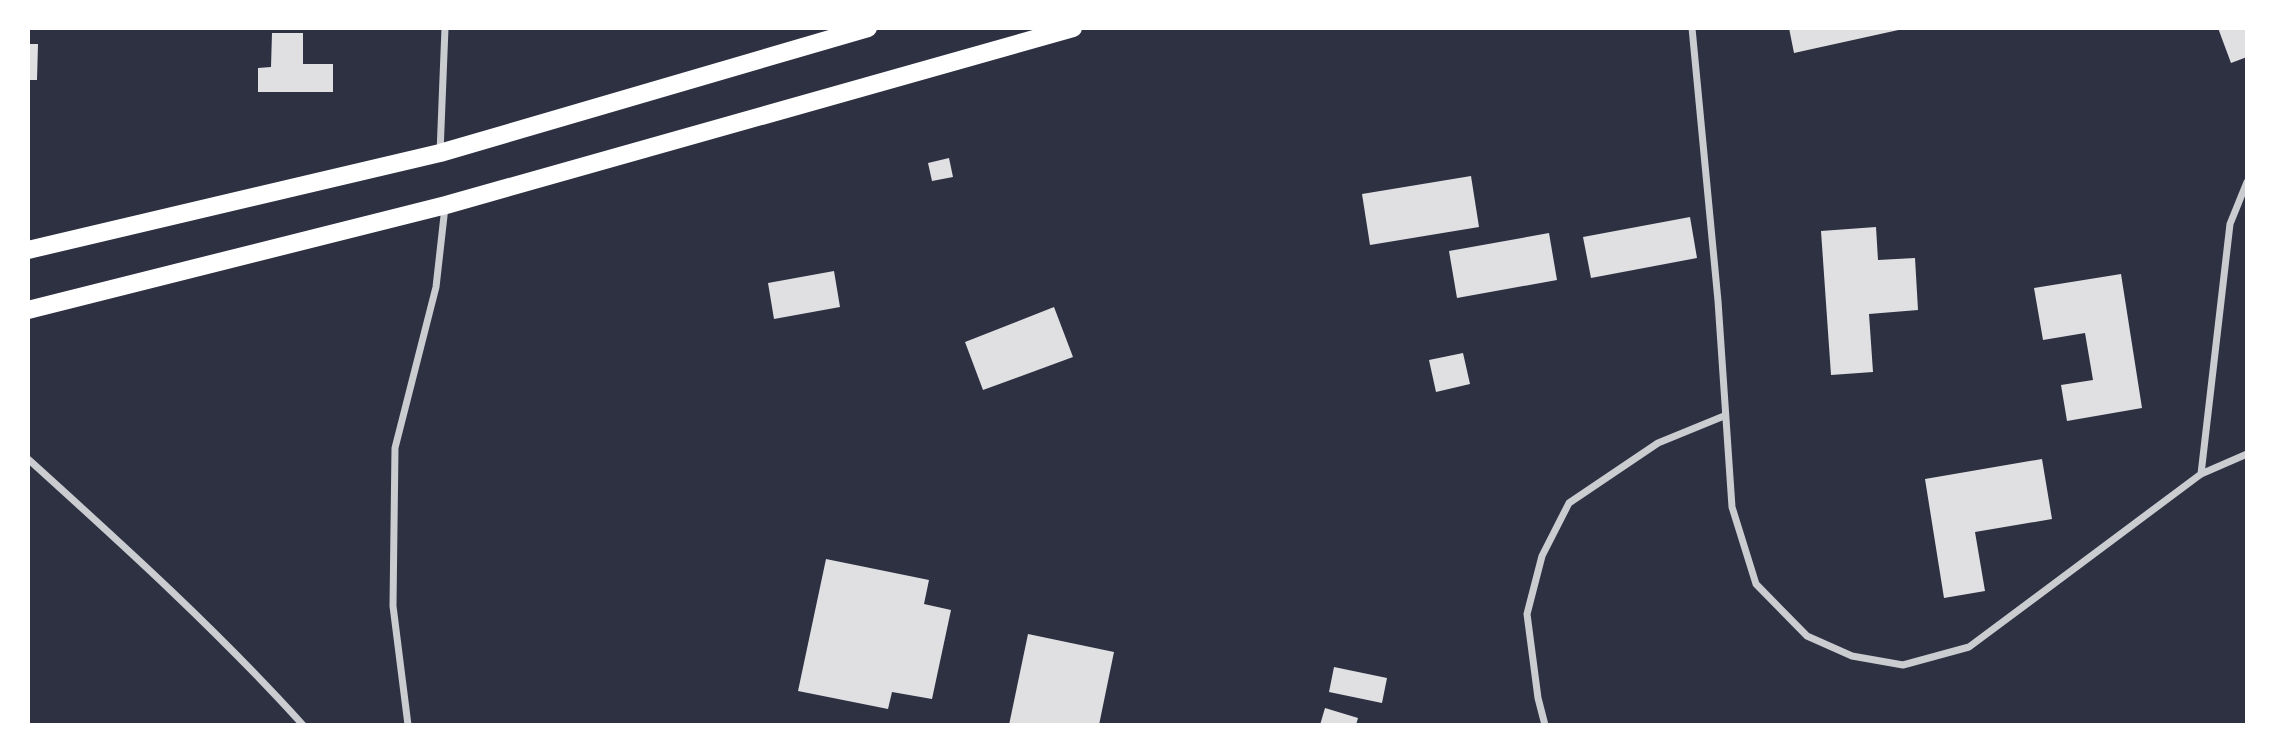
<svg xmlns="http://www.w3.org/2000/svg" width="2275" height="753" font-family="'Nunito Sans',sans-serif">
<rect width="100%" height="100%" fill="#2d3142"/>
<path fill="#e0e0e3" d="M1789,28h114v1l-109,24z
M2218,28h29v29l-16,6z
M272,33h31v31h30v28h-75v-24l13,-1z
M28,44h10l-1,36h-9z
M949,158l4,19 -21,4 -4,-18z
M1471,176l8,51 -109,18 -8,-51z
M1690,217l7,41 -106,20 -8,-41z
M1876,227l2,33 37,-2 3,52 -49,4 4,58 -42,3 -10,-144z
M1549,233l8,47 -100,18 -8,-47z
M834,271l6,36 -66,12 -6,-36z
M2121,274l21,134 -75,13 -6,-36 32,-5 -8,-47 -42,7 -9,-52z
M1054,307l19,50 -90,33 -18,-48z
M1463,353l7,31 -34,8 -7,-32z
M2042,459l10,60 -77,13 10,59 -41,7 -19,-119z
M826,559l103,21 -5,24 27,6 -19,89 -40,-7 -4,17 -90,-18z
M1028,634l86,18 -15,73h-90z
M1334,667l53,11 -5,25 -53,-11z
M1325,708l33,10 -2,7h-36z"/>
<g fill="none" stroke-linecap="round" stroke-linejoin="round">
<path stroke="#caccd0" stroke-width="7" d="M1692,28l26,273 14,206 24,77 51,52 45,20 51,9 66,-18 232,-173 46,-20
M440,153l5,-125
M28,459c95,86 189,171 275,266
M2201,474l29,-250 17,-42
M408,725l-15,-119 2,-158 41,-161 9,-80
M1545,725l-7,-27 -11,-84 15,-58 27,-53 89,-60 66,-27"/>
<path stroke="#fff" stroke-width="18" d="M28,250l412,-97 428,-125
M28,310l418,-105 627,-177"/>
</g>
<rect width="2275" height="753" fill="none" stroke="#ffffff" stroke-width="60"/>
</svg>
